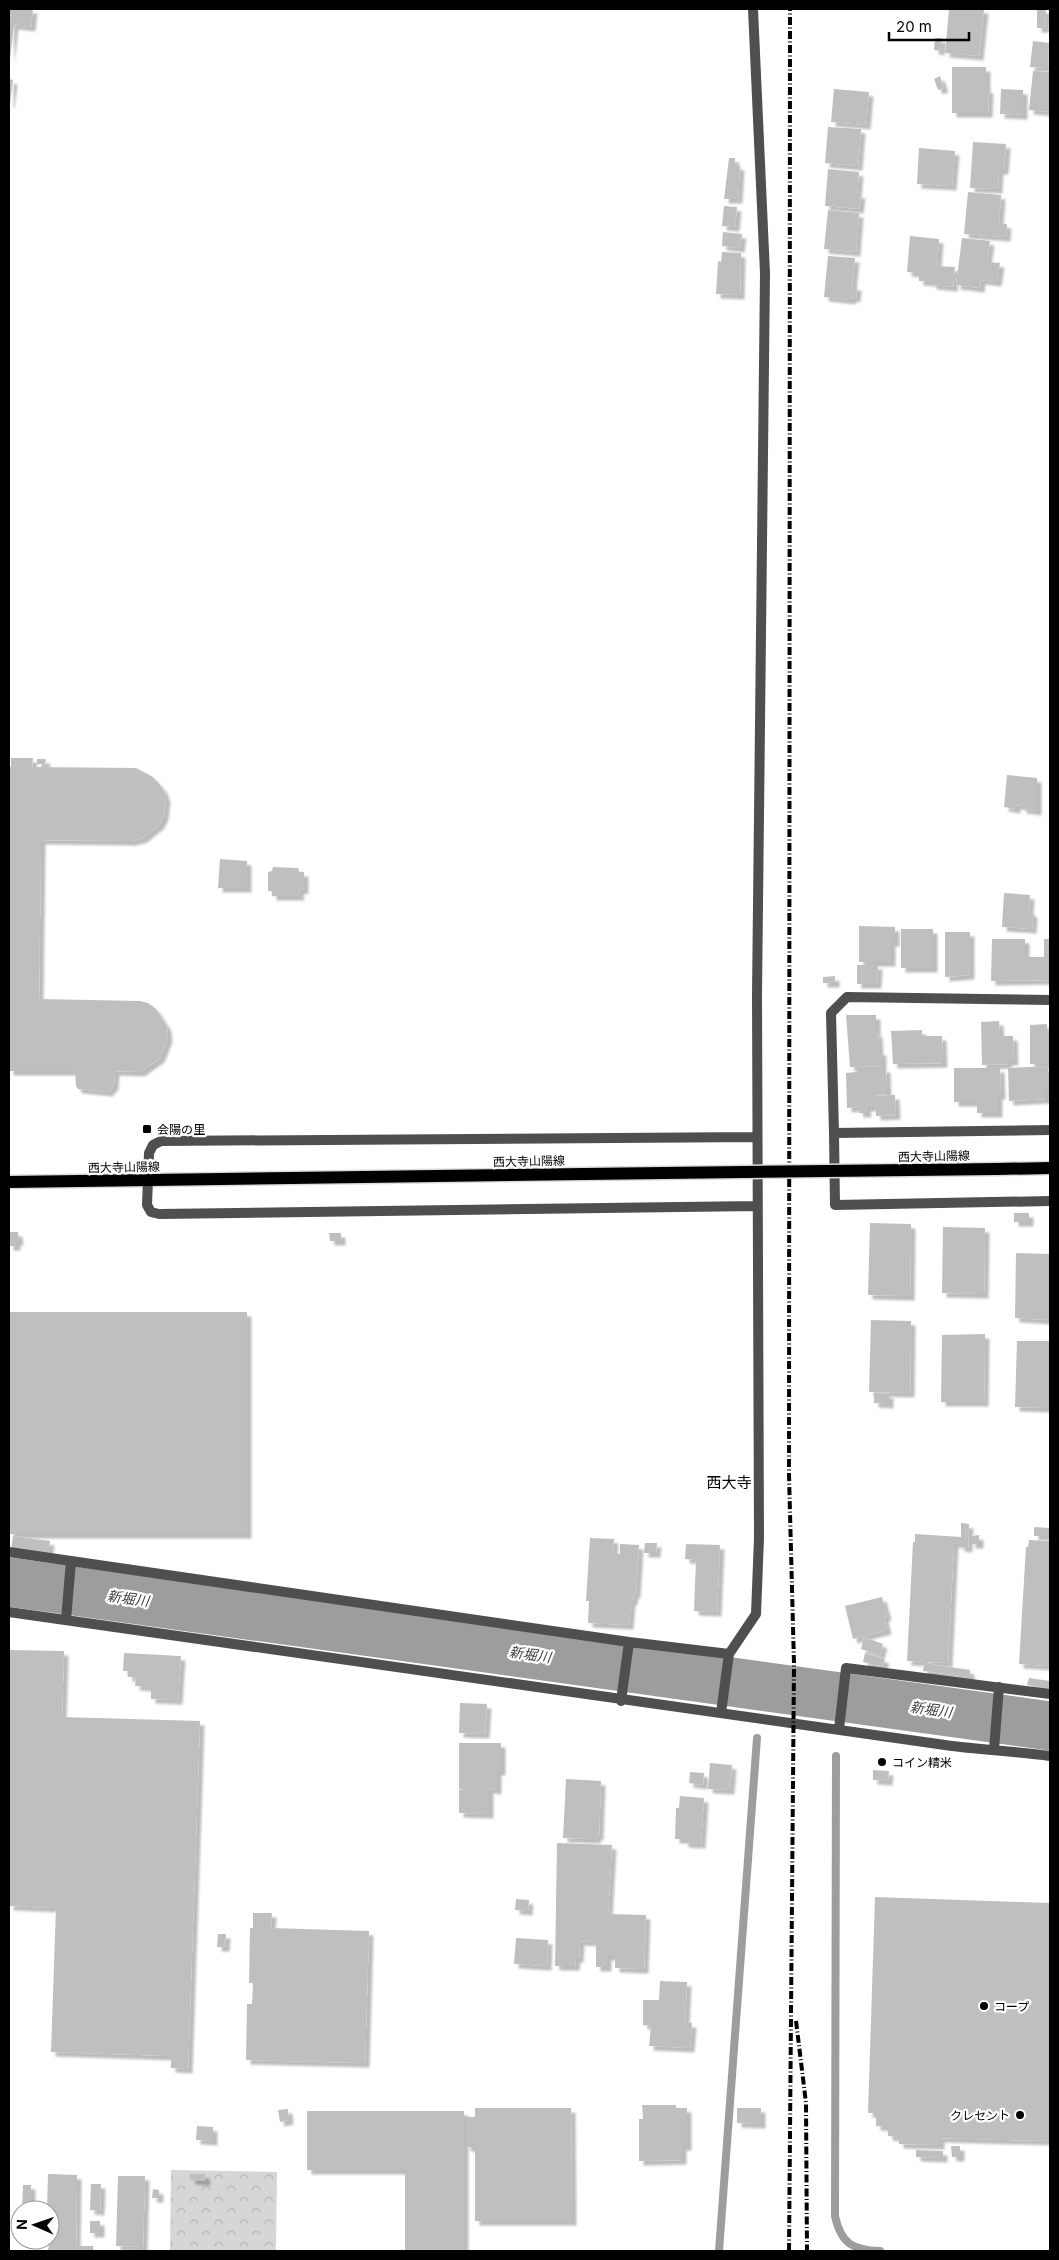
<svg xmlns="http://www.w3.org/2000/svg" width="1059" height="2260" font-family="Inter,'Noto Sans JP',sans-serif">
<defs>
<pattern id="park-crowns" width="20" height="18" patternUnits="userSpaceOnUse" patternTransform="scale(1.25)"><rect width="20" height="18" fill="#d6d6d6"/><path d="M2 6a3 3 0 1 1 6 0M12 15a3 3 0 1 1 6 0" fill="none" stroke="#b6b6b6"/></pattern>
<filter id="shadow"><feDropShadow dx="4.5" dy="4.5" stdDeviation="1" flood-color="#0004"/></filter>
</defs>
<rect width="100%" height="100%" fill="#fff"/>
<path fill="url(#park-crowns)" d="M171,2170l106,2 -1,79h-106z"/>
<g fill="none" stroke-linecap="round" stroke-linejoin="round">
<path stroke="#9d9d9d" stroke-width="8" d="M760,1701l2,-15
M834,1711v-15
M836,1756l-1,460c6,28 18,34 45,35
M719,2251l38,-513"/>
<path stroke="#9d9d9d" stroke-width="49" d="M9,1582l1041,144"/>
</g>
<path fill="#bfbfbf" filter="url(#shadow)" d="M9,9h24l-2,18 -17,-2 -4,34z
M949,9h35l-5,47 -34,-3z
M1037,9h9l-1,19h-8z
M935,38h7l-2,13 -6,-1z
M1033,41l16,2 -1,25 -18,-1z
M952,67h34v22h3l-1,24h-36z
M1033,71l17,1v40l-21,-2z
M940,76l4,12 -6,2 -4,-11z
M9,79l4,1 -3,24h-1z
M834,89l35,3 -3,33 -35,-3z
M1001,89l22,1v25l-23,-1z
M828,127l33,2 -3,37 -33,-3z
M973,142l33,2 -2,26h-5l-1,19 -28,-1z
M919,148l36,3 -3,35 -35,-2z
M729,158h6v7l5,1 -2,33h-14z
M828,169l31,3 -2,22h4l-2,15 -34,-3z
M968,192l33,3 -2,28 8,1 -1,13 -42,-3z
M724,206l13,1 -2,20 -13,-1z
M828,210l31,3 -3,39 -32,-3z
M723,232l19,2 -2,14 -18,-2z
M910,236l29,3 -2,27 18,1 -2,20 -21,-2v-3l-13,-1v-8l-12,-1z
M962,238l28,3 -3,21 13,1 -3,19 -16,-2 -1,8 -24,-3z
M722,252l19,1 -1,42 -24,-1 2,-33 3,1z
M828,256l27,2 -3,28h5l-1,12 -4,-1 -1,3 -27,-3z
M11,758h22l-1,9 104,1 17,9 10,12 3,9 -2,17 -4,9 -17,14 -11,3 -91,-1 -2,159 101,2 8,2 8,6 11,18 1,11 -8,20 -20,14 -25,-1 -1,14 -6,7 -30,-3 -2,-3 -1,-15h-66v-304h2z
M37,759h9l-1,5h-8z
M1007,775l30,3v33l-15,-2v-3l-6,-1v4l-12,-2z
M220,859l27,2v27h-29z
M273,867l25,1 1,4h5v17l-5,1 1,6h-28v-5h-4v-19l4,-1z
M1004,893l26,2 -1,15 4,4 -1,15 -30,-2z
M859,926l36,1v15h-4v20h-32z
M901,929h32v39h-32z
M945,932h25v43l-25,2z
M992,939h33v18h19v-18h6v41l-59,1z
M857,965h21l-1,19h-20z
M835,976v7h-12v-6z
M846,1015h30v18h2l1,18h3v15l-32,1z
M999,1021l1,15h13l1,25h-7l1,3 -26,1 -1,-43z
M1047,1024v10h3v30h-20v-39z
M922,1030v6h20l1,27 -50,1 -2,-33z
M1048,1066v25h-2v8l-37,2 -1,-33z
M857,1068h29l1,26 -13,1v12h-8l1,6h-8l-1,-6 -11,1 -1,-35 11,-1z
M954,1068h46l1,27h-3v18h-21v-11h-23z
M895,1095l1,20 -20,1 -1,-20z
M1014,1213h15v9h-15z
M870,1223l41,1 -1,72 -42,-1z
M943,1227l42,1 -1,66 -42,-1z
M9,1232h9l1,9h-3v5h-7z
M329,1233h12v8h-11z
M1016,1253l34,1v66l-35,-2z
M9,1312h238v222h-238z
M871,1320l40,1 -1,72 -41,-1z
M985,1334l-1,68h-43l1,-67z
M1017,1341h33v67l-35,-1z
M874,1393l15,1v10l-15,-1z
M961,1523l8,1 -1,24 -8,-1v-3l-6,-1 -6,120 -41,-2 6,-119h2v-8l46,3z
M1034,1527l16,1v8h-16z
M979,1535v9h-8v-8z
M13,1536l37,5 -2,15 -37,-5z
M590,1538l24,1 -1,15h7v-10l19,1 -3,49 -2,-1 -1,8h-2l-2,24 -41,-2 1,-22h-3z
M1029,1540l21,1v125l-31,-2 7,-117h2z
M645,1543h12l-1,10h-12z
M686,1544l34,1 -3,67 -23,-1 2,-51 -11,-1z
M882,1597l5,19 -3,1 3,13 -34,9 -8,-33z
M864,1637l19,7 -3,11 -19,-6z
M9,1650l55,1 -2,66 138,4 -12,348 -17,-1v-12l-120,-4 5,-144 -47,-2z
M124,1653l57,3 -3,44 -27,-1v-12l-16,-1 1,-9h-8v-6h-5z
M865,1653l20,6 -3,8 -19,-5z
M924,1663l46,7v7l-47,-6z
M1029,1678l21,3v8l-23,-4z
M460,1703l27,1 -2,30 -26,-1z
M459,1743h42v28h-4v19l-8,-1v25l-30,-1v-23l5,-1h-5z
M710,1763l22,2 -2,25 -22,-1z
M873,1770l16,1 -1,10 -15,-1z
M690,1772l14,1 -1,12 -14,-2z
M566,1779l35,2 -2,55 -2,-1 -1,4 -33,-1z
M680,1796l24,2 -3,46 -17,-1v-4h-9l1,-31h3z
M557,1843l55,2 -4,69 38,1 -2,54 -29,-1v-12h-8v11h-11v-25l-16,-1 -1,17h-3l-1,8h-20z
M875,1897l175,6v238l-110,-3v7l-41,-1v-7l-11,-1v-9l-12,-1v-13h-8z
M516,1899l13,1 -1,11 -13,-1z
M253,1913h19l-1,15 98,3 -4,132 -119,-3 1,-56h5l1,-21h-4l1,-55h3z
M218,1934h8l-1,13h-8z
M516,1938l32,2 -1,26 -33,-2z
M660,1981l27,1 -2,41h7l-2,25 -41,-2 2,-20 -8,-1v-25h16z
M642,2105h34v3h11v38h-5v14l-43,1v-42h4z
M475,2108h96l1,113h-97v-74h-9v-30h9z
M737,2108h24v16l-24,-1z
M288,2109l1,11 -9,2 -2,-12z
M307,2111h157v139h-59v-80h-98z
M197,2126l16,1v14l-17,-1z
M951,2146h9v11h-8z
M916,2150l27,1v7l-27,-1z
M48,2174l29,1 -1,71h17v5l-45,-1 1,-5h-3v-5h4v-30h-3z
M190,2174h15l1,7 -15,-1z
M118,2176h27l-2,71 -27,-1z
M91,2184h10l-1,27 -10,-1z
M23,2185h8v25l-9,-1z
M153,2189l6,1v8h-7z
M90,2221h10v12h-10z"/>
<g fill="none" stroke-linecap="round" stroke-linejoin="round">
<defs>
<path id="primary" d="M997,1169l53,-1
M9,1182l575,-8"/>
</defs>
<use href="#primary" stroke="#dbdbdb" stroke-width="15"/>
<path stroke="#4f4f4f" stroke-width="10" d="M1050,1130l-216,3 1,72 215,-4
M834,1133l-3,-120 16,-16 203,3
M757,1137l-596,4 -8,4 -4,8 -2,52 4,7 8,2 598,-8
M9,1552l620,90 100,12
M9,1612c312,45 624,90 936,133 35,5 70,6 105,11
M66,1620l5,-59
M621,1701l8,-59
M721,1713l8,-59 27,-40 3,-76 -2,-543 8,-722 -12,-264
M839,1729l7,-61 204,26
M994,1749l5,-62"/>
<use href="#primary" stroke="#000" stroke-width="12"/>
<path stroke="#000" stroke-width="4" stroke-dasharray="8 2.5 1 2.5" stroke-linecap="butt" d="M796,2021l10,82 1,148
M789,2251l5,-587 -5,-189 1,-1466"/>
<defs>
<path id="primary-bridge" d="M584,1174l413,-5"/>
</defs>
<use href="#primary-bridge" stroke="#dbdbdb" stroke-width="15" stroke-linecap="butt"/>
<use href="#primary-bridge" stroke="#000" stroke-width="12"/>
</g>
<g fill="#000" stroke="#fff" stroke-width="2">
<rect x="142" y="1124" width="10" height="10" rx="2.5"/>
<circle cx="882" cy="1762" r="5"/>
<circle cx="984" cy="2006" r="5"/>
<circle cx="1020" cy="2115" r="5"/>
</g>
<g text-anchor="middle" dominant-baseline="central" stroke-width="4.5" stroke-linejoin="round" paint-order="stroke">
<g font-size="12" fill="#000" stroke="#fff" text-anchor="start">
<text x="157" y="1129">会陽の里</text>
<text x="892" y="1762">コイン精米</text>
<text x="994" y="2006">コープ</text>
<text x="1010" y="2115" text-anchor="end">クレセント</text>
</g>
<g font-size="12" fill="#000" stroke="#fff">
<text transform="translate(934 1156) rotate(-1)">西大寺山陽線</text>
<text transform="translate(529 1161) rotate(-1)">西大寺山陽線</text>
<text transform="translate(124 1167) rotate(-1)">西大寺山陽線</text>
</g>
<g font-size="14" font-style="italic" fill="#3e3e3e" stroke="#fff">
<text transform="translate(128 1598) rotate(8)">新堀川</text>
<text transform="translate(530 1654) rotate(8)">新堀川</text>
<text transform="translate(931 1709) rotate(8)">新堀川</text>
</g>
<g font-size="15" fill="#000" stroke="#fff">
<text x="729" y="1482">西大寺</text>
</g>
</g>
<rect width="1059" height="2260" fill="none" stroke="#000000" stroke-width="20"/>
<g transform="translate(35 2225) rotate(272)"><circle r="24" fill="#ffffff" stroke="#999999"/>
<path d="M0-4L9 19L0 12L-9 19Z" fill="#000000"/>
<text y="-8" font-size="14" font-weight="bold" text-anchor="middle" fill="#000000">N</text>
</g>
<path d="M889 32v8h80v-8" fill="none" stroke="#000000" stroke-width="2.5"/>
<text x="896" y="32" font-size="15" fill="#000000" stroke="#ffffff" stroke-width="4" paint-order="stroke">20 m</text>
</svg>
